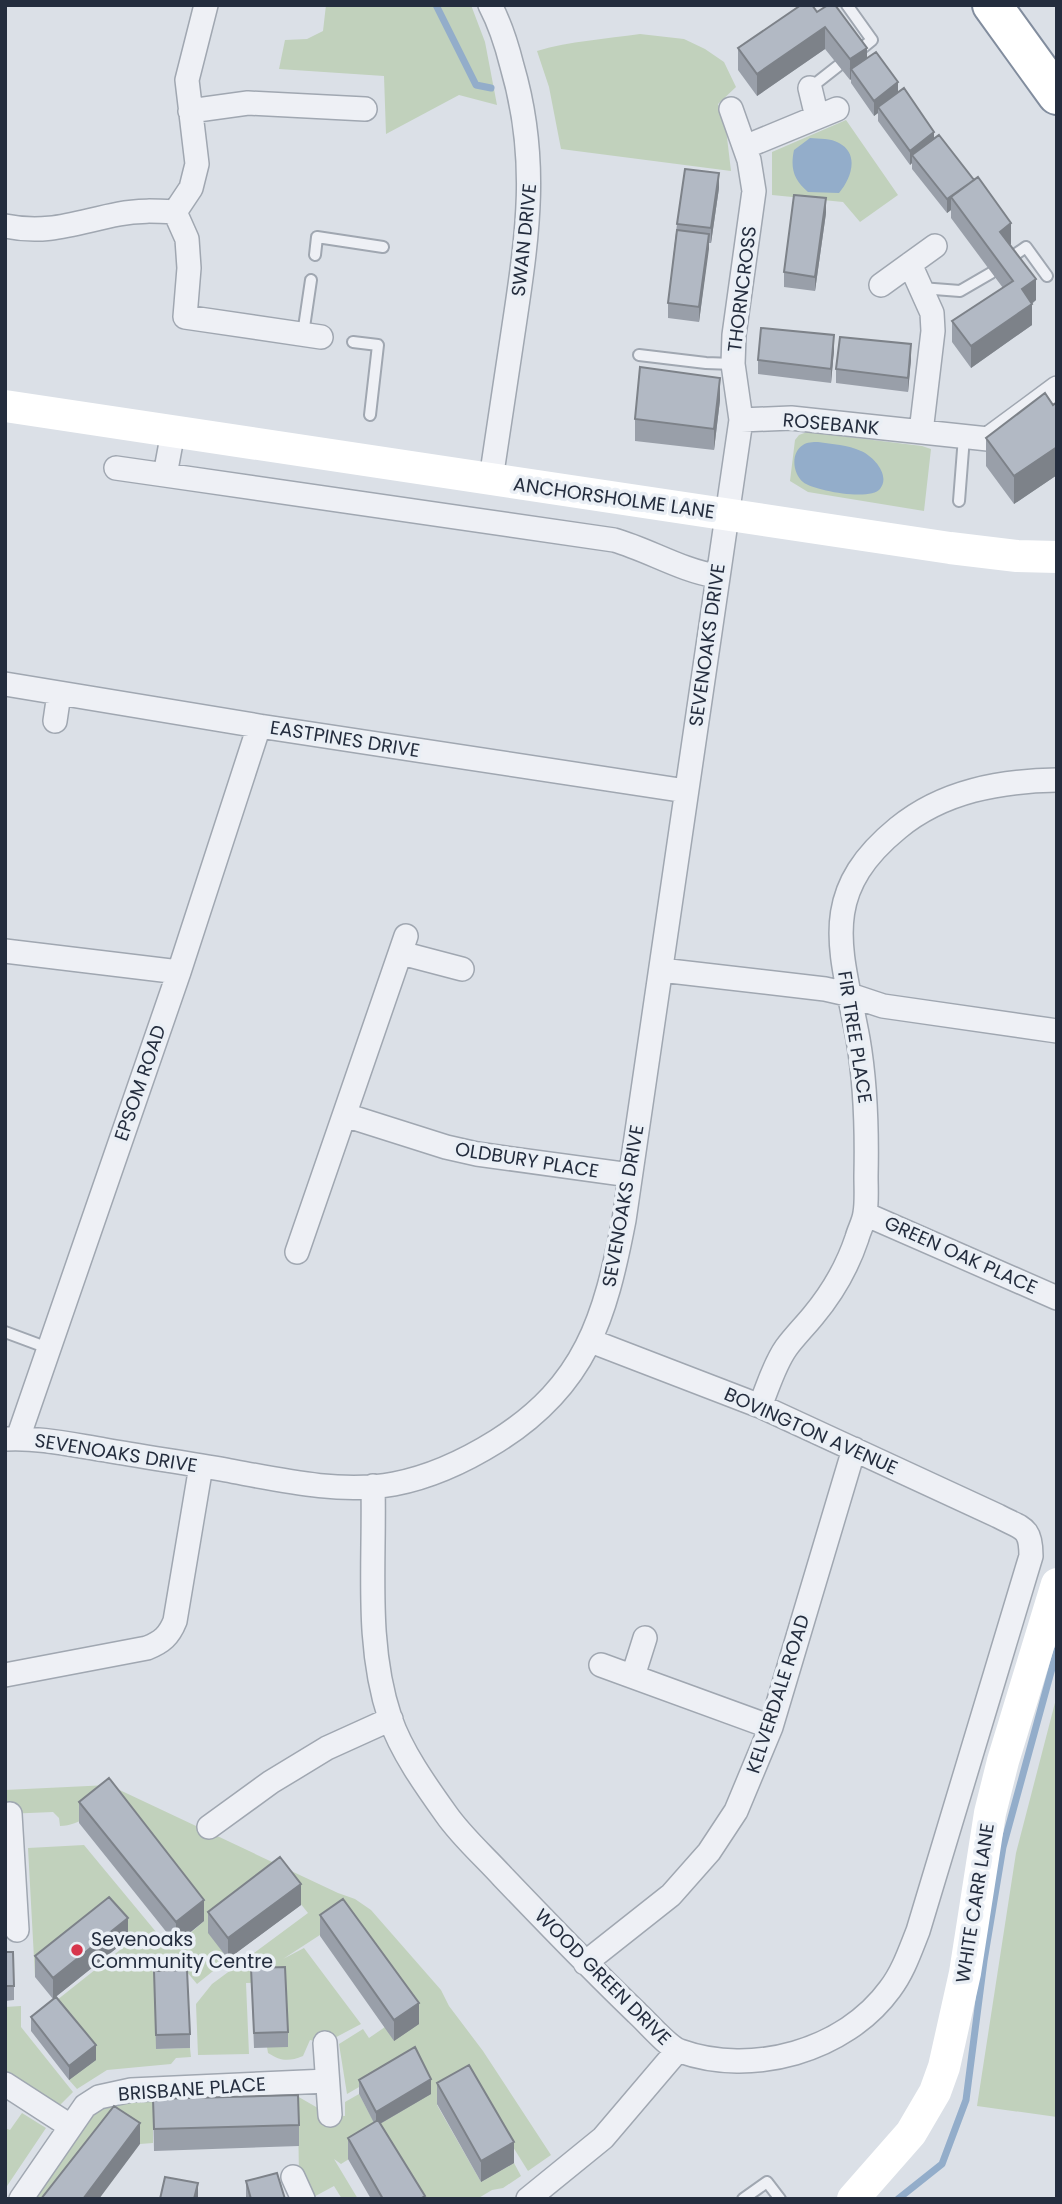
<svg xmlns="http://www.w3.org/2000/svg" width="1062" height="2204" font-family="Poppins,sans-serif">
<rect width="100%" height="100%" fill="#dbe0e7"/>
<path fill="#c1d1bc" d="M326,5h145l14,37 12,63 -38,-10 -73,39 -2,-58 -105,-7 6,-29 22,-1 16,-8z
M640,34l44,5 21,10 19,13 12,25 -18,17 8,25 5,42 -170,-22 -12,-62 -12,-36c33,-10 69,-12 103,-17z
M846,120l52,75 -38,27 -17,-20 -71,-7v-43z
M807,432l115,14 9,3 -7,62 -116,-19 -18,-11 5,-41 4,-5z
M1057,1695v422l-80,-11 39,-253z
M109,1785l229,108 17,6 16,11 70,80 8,16 34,45 68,104 -23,16 -55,-88 -36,22 44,77 33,-19 7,13 -18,12 -11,2 -15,9h-63l-36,-58 -37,23 -7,-5 24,40h-16l-8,-13 -24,13 -11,-23 -1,-60 -145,5v22l-13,1 -26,-17 -56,72h-25l49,-71 14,-15 14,-7 18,-4 31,-2 110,-5 28,1 33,19 15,1v-14l14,-8 17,32 55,-33 -20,-36 -64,37 -8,-50 24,-15 6,9 16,-11 -42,-107 -60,39 21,-11 57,76 -36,19 -15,-3 -7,16c-15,6 -22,5 -35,-3l-1,-6h20l-2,-65 -39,1 3,71 -51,1 -2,-51 16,-20 96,-71 -28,-35 -71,55 19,26 -31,25 -10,-12 -31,77 34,-1 1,9 -15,1 -5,6 -64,6 -30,19 -8,-9 -17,-76 78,-62 -22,-23 -73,58 -7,-129 56,-3 87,105 33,-29 -96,-122c-16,14 -26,26 -48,27l-1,-8 -6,-6 -48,2v-24z
M21,2006v21l52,65 -15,15 -53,-35v-65z
M22,2113l24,15 -41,61v-35l2,-3 -2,-2v-21l5,2z"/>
<path fill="#93adca" d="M810,138c9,1 21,0 29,5 21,11 12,36 0,50l-31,-1c-14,-12 -18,-23 -14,-42z
M818,442c14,2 30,3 43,9 12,5 30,24 19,38 -9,12 -66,2 -77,-7 -10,-8 -13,-29 0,-37 4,-3 10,-3 15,-3z"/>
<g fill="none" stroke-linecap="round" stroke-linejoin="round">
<path stroke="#93adca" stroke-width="7" d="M436,5l40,80 15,3
M898,2199l44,-35 24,-64 18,-139 19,-114 54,-197"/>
<defs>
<path id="lane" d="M847,5l25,35 -16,13
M810,88l28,-22
M315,255l2,-18 66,10
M1006,261l20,-14 21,29
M921,288l39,3 31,-18
M303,334l8,-54
M353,342l25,3 -8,70
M639,355l67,8 27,1
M959,501l5,-64
M5,1332l43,16
M743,2199l24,-17 13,17"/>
<path id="street" d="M490,5c10,19 17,41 22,61 27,92 16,167 2,260 -8,51 -15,102 -23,153
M810,88l7,29
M190,111l58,-8 117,6
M745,147l92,-38
M175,212l12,27 2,29 -4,49 136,20
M175,212l16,-24 6,-24 -10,-84 19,-75
M5,226c44,9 72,-4 114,-12 19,-4 37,-3 56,-2
M910,264l22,49 1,18 -12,101
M881,285l54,-39
M741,420l50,-2 197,21 69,-51
M173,432l-8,43 449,65c35,10 66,30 102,36
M116,468l49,7
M5,684l254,42 427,65
M55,721l4,-27
M5,951l174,21
M401,953l61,16
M661,970l164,19 22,5 36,12 174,25
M345,1115l101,32 31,7 153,21
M865,1214l192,84
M297,1252l109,-316
M760,1406c8,-19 14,-41 26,-58 8,-11 18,-21 27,-32 20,-24 34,-48 44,-78 2,-8 7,-16 8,-25 2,-11 1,-25 1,-37 1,-45 0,-91 -8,-137 -16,-88 -42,-144 40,-211 45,-37 102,-47 159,-48
M18,1438l161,-466 80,-246
M5,1439c33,-2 68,6 100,11 40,7 81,13 121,20 54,10 114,24 168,14 37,-7 71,-23 103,-43 89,-56 108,-123 127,-221l117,-800 -8,-56 1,-29 20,-144 -5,-31 -18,-51
M373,1486c2,78 -8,157 17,232 11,33 36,68 56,96 16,23 38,42 57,63 44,46 88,92 134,136 11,10 31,34 43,38 72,26 165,0 210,-62 13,-17 20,-38 28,-58l113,-375c0,-30 -9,-27 -33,-40l-238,-110 -169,-65
M601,1665l170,62
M5,1675l142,-27c15,-6 22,-12 28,-27l26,-155
M633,1676l12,-38
M10,1814l7,116
M209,1827l62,-45 56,-34 64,-29
M585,1963l86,-68 38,-43 27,-41 35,-84 83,-278
M325,2043l5,72
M5,2084l65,42
M293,2177l10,22
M21,2199l64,-93 14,-9 32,-7 196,-9
M528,2199l75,-61 74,-87"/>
<path id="highway" d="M992,5l65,90"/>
</defs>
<use href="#lane" stroke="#a0a7b1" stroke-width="14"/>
<use href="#street" stroke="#a0a7b1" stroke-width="26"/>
<use href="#highway" stroke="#828d9e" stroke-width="42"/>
<use href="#lane" stroke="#eef0f5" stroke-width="10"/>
<use href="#street" stroke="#eef0f5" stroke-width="23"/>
<path stroke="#fff" stroke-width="32" d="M5,406l945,142 67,8 40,1
M853,2199l58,-66 24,-41 9,-25 21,-94 25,-160 13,-52 54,-177"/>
<use href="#highway" stroke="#fff" stroke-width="38"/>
</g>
<path fill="#999fa9" d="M817,12l50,47 31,33 113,152 -1,1 26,55 -4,4v21l-61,43 -19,-26v-21l51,-33 -52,-70v-8l-4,3 -35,-44v-6l-2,2 -32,-44v-8l-4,3 -23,-33v-4l-1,1 -25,-31 -68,47 -19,-26v-22z
M719,188l-8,55h-2l-10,79 -31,-4v-15l9,-79z
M826,213l-11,78 -31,-4v-15z
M834,350l-3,33 -73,-9v-14z
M911,359l-3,33 -72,-9v-14z
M720,400l-6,50 -79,-9v-22z
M1057,402v73l-43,29 -28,-38v-28z
M79,1802l125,119 -28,23 -97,-121z
M301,1905l-73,54 -20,-26v-21z
M320,1915l99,109 -25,17 -74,-105z
M128,1939l-75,60 -18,-22v-21z
M5,1952l9,34v14l-9,1z
M251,1968l37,64v15l-34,1z
M154,1971l36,63v14l-34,1z
M31,2017l65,43 -27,20 -38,-49z
M359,2080l72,14 -51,30 45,75h-54l-23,-40v-21l26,-15 -15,-29z
M437,2083l77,80 -33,19 -44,-78z
M153,2099l146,26v21l-145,5z
M246,2181l39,18h-39z"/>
<path fill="#7d8289" d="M825,27v22l-68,47v-22z
M867,48v21h-16v10l-1,1v-21z
M898,82v15l-20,10v6l-4,3v-15z
M934,132v14l-22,9v8l-2,2v-14z
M719,173v15l-8,55v-15z
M974,180l-23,17v13l-4,3v-14z
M826,198v15l-11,78v-14z
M1011,223v21l-11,9v-21z
M709,234v15l-10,73v-15z
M1036,279v21l-13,10 9,-6v21l-61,43v-22l51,-57z
M834,335v15l-3,33v-14z
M911,344v15l-3,33v-14z
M720,378v22l-6,50v-21z
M1057,447v28l-43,29v-28z
M301,1884v21l-73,54v-21z
M204,1900v21l-28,23v-22z
M128,1918v21l-75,60v-21z
M419,2003v21l-25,17v-21z
M96,2045v15l-27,20v-14z
M431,2079v15l-55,32v-14z
M140,2123v21l-41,55h-16z
M514,2142v21l-33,19v-21z
M198,2183v16h-4z"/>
<path fill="#b2b9c4" stroke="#7d8289" stroke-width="2" d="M801,5h11l5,7 11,-7h7l32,43 -17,11 -25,-32 -68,47 -19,-26z
M876,52l22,30 -24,19 -23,-32z
M904,88l30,44 -24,19 -32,-44z
M939,135l35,45 -27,19 -35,-44z
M685,169l34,4 -8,55 -34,-4z
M978,177l33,46 -11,9 36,47 -14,10 10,15 -61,42 -19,-25 61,-40 -62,-84z
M794,195l32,3 -11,79 -31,-5z
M677,230l32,4 -10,73 -31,-4z
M761,328l73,7 -3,34 -73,-9z
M840,337l71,7 -3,34 -72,-9z
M640,367l80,11 -6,51 -79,-10z
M1045,393l8,12 4,-3v45l-43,29 -28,-38z
M109,1778l95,122 -28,22 -97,-120z
M280,1857l21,27 -73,54 -20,-26z
M109,1897l19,21 -75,60 -18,-22z
M343,1899l76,104 -25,17 -74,-105z
M5,1952h8l1,34h-9z
M285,1967l3,65 -34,1 -3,-65z
M187,1970l3,64 -34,1 -2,-64z
M56,1997l40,48 -27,21 -38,-49z
M415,2047l16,32 -55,33 -17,-32z
M469,2065l45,77 -33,19 -44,-78z
M298,2095l1,30 -145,4 -1,-30z
M114,2106l26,17 -57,76h-42z
M378,2120l47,76 -5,3h-37l-35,-61z
M277,2173l8,26h-34l-5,-18z
M165,2177l33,6 -4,16h-34z"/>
<circle fill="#d7354c" stroke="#eaeff5" stroke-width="2.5" cx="77" cy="1950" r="7"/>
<g text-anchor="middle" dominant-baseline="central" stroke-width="7" stroke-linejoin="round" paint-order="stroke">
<g font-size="19" fill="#242d3e" stroke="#eaeff5">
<text transform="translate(524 240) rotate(-84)">SWAN DRIVE</text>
<text transform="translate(742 289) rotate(-83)">THORNCROSS</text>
<text transform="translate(831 424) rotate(5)">ROSEBANK</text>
<text transform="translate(614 498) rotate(8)">ANCHORSHOLME LANE</text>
<text transform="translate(707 645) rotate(-82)">SEVENOAKS DRIVE</text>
<text transform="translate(345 739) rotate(9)">EASTPINES DRIVE</text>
<text transform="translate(855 1037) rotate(81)">FIR TREE PLACE</text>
<text transform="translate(140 1083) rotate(-71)">EPSOM ROAD</text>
<text transform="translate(527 1160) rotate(9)">OLDBURY PLACE</text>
<text transform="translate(623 1206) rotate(-80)">SEVENOAKS DRIVE</text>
<text transform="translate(961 1255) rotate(24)">GREEN OAK PLACE</text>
<text transform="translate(811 1431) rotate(24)">BOVINGTON AVENUE</text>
<text transform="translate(116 1453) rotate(9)">SEVENOAKS DRIVE</text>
<text transform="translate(778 1694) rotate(-72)">KELVERDALE ROAD</text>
<text transform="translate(975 1903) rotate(-81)">WHITE CARR LANE</text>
<text transform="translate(603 1977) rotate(45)">WOOD GREEN DRIVE</text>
<text transform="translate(192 2089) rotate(-4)">BRISBANE PLACE</text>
</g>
<g font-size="19" fill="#242d3e" stroke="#eaeff5" text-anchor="start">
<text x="91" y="1939">Sevenoaks<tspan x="91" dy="22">Community Centre</tspan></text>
</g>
</g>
<rect width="1062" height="2204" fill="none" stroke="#242d3e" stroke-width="14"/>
</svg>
